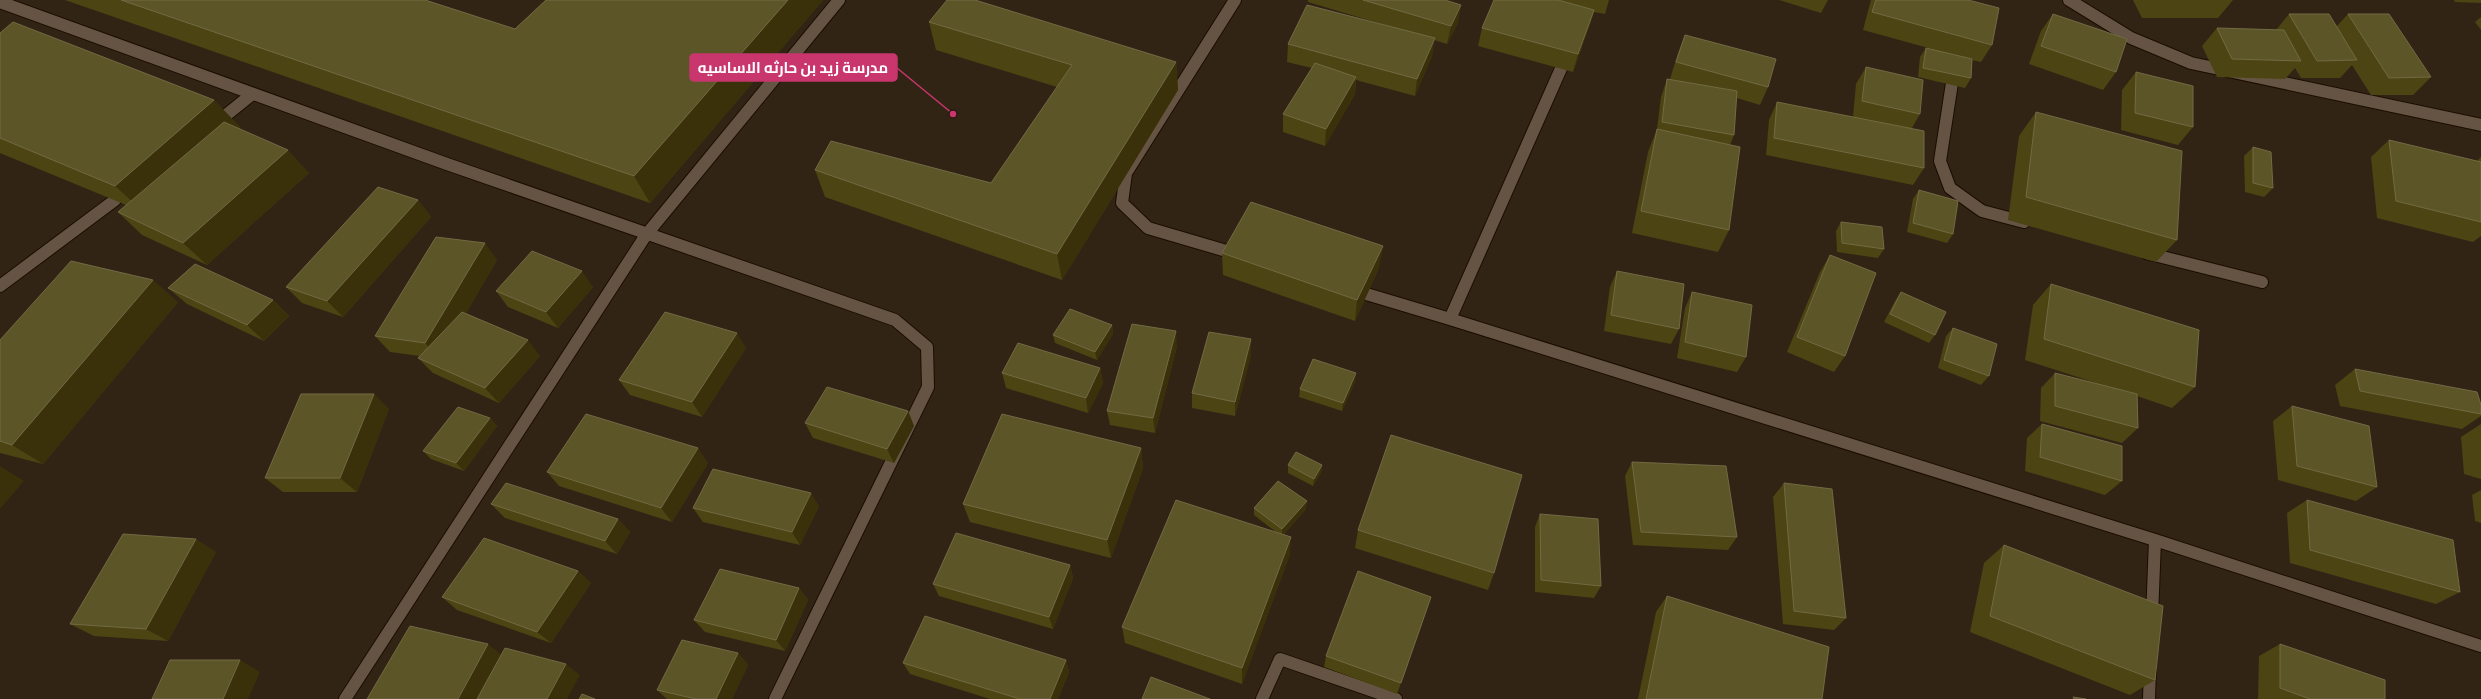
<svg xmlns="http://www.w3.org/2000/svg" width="2481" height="699" font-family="Georgia,Cairo,serif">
<rect width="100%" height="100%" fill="#322415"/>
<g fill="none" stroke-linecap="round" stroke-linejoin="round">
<defs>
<path id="lane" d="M220,120l31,-25
M0,286l115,-86"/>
<path id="street" d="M1235,0l-109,173 -4,30 26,25 92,27
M2069,0l62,38 60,25 290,62
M0,2l447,162 448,156 32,27 1,40 -153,312
M1567,55l-117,264 705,221 326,106
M1954,70l-14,91 10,27 32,23 42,11
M2146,253l116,29
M1353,290l97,29
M2152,617l3,-77
M345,699l301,-464 193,-235
M1262,699l18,-40 116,40
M2149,699l1,-32"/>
</defs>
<use href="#lane" stroke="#1a0d01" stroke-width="14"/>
<use href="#street" stroke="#1a0d01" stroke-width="14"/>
<use href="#lane" stroke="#655443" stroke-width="12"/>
<use href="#street" stroke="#655443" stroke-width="12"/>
</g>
<path fill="#4c4413" d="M65,0h360l90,29 31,-29h277l-173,203z
M1308,0h137l13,23 -11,21 -13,-4 -2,16 -17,40 -59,-16 -1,14 -30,52 -42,-14v-18l29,-46 -25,-6 1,-18 107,-16 -87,-26z
M1494,0h115l-4,14 -11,-2 -5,15 -16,45 -95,-26 4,-18z
M1779,0h49l-7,13z
M1871,0h97l24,45 -11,17 -9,-2 -1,18 -6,10 -47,-11 2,-20 6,-9 17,4 -80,-22z
M2133,0h100l-15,18h-76z
M2454,0h27v3l-26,-1z
M2053,14l63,58 -13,18 -74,-26 12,-33z
M2289,14l47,13 12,-13 83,63 -18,18h-42l-19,-30 -12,13h-39l-6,-10 -10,11 -68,-2 -15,-31 15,-18 59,2z
M2481,17v13l-6,-8z
M929,22l247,40 2,28 -116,190 -237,-83 -10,-27 176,13 66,-96 -121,-37z
M0,33l214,67 26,27 -1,1 70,45 -102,92 -65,-30 -24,-23 8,-7 -126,-52z
M1685,35l83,52 -8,18 -23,-7 -3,37 -4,10 -1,85 -11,22 -86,-19 16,-81 9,-23 4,-32 6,-18h3l8,-26z
M1866,67l54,47 -8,14 12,40 -11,17 -147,-30 3,-35 8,-18 76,15 3,-33z
M2136,72l57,55 -15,18 -57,-15 1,-40z
M2036,112l141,128 -21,22 -148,-42 11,-84z
M2389,140l88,21 4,-4v79l-8,6 -96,-24 -6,-61z
M2253,147l20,41 -9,9 -19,-5 -1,-36z
M1919,190l34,44 -6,9 -40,-11 6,-33z
M418,200l13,17 -88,100 -41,-14 -16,-16z
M1841,222l43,27 -6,9 -41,-6 -1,-21z
M1222,253l157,15 -24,53 -132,-46z
M1830,255l15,101 -11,16 -47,-20 33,-80z
M497,260l-31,53 74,43 -41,47 -66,-30 -15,-15 2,-2 -30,-4 -15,-16z
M1617,271l62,58 -8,15 -67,-13 6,-44z
M2051,284l144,103 -23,21 -35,-12 1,32 -16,15 -82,-22 1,-33 14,-15 44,11 -74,-24 8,-55z
M593,287l-35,41 -50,-21 -12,-16z
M168,288l105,12 16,16 -25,25 -77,-37z
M1692,292l54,65 -9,15 -60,-14 8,-50z
M1901,292l34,43 -6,8 -45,-21 11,-21z
M178,302l-135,162 -43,-11v-113z
M1112,325l1,9 -16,26 -42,-17 -2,-8z
M1953,328l36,48 -8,9 -43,-17 8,-32z
M1251,339v16l-16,61 -43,-8v-15z
M1177,346l-22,87 -45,-8 -3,-14z
M746,348l-44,69 -72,-22 -11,-15z
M1100,368l3,15 -15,30 -82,-25 -4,-15z
M2355,369l126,36v11l-19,13 -122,-23 -5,-21z
M1355,382l-13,29 -43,-14 1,-8z
M2292,406l85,81 -21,14 -78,-21 -5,-59z
M389,409l-32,83h-74l-18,-14z
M908,411l6,15 -20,37 -81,-25 -8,-15z
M490,418l7,8 -33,45 -33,-12 -8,-8z
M2042,424l80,57 -17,14 -80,-24 2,-33z
M2481,424v55l-17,-5 -3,-37z
M1141,448l2,20 -32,90 -141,-36 -7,-18z
M1632,462l105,75 -9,13 -95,-5 -8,-69z
M708,463l-36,59 -113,-36 -12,-14z
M1288,465h34l-1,8 -8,13 -25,-13z
M1784,483l62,135 -12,12 -51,-6 -10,-127z
M2481,490v33l-6,-2 -3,-26z
M2307,500l153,92 -24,12 -146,-41 -3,-50z
M491,504l127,15 12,13 -13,22 -112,-36z
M819,506l-19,39 -97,-23 -10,-14z
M1254,508l52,1 -22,25 6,20 -48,130 -117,-41 -3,-16 154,-95 -22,-17z
M1540,514l61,72 -7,12 -59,-6v-65z
M1358,530l136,43 -6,17 -133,-42z
M2004,545l151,135 -25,15 -160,-63 14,-69z
M216,552l-48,89 -74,-5 -24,-12z
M1070,565l3,13 -20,51 -114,-33 -6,-12z
M578,571l13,12 -40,60 -94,-33 -15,-13z
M799,588l9,12 -23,51 -80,-19 -11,-12z
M1667,596l155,103h-184l18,-87z
M1427,609l-30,85 -73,-27 2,-11z
M2280,644l105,55h-127l1,-43z
M738,653l10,12 -16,34h-65l-10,-9z
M1066,660l3,12 -11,27h-68l-80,-25 -7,-11z"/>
<path fill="#3a310b" d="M788,0h35l-173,203 -16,-27z
M1461,5l-3,18 -11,21 4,-18z
M1594,10l-5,17 -16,45 5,-18z
M1435,38l-3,18 -17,40 2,-17z
M1176,62l2,28 -116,190 -5,-26z
M1356,77l-1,17 -30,52 1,-17z
M214,100l26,27 -96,85 -29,-26z
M288,150l21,23 -102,92 -24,-22z
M418,200l13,17 -88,100 -16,-16z
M485,243l12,17 -57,99 -15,-16z
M1383,246l-4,22 -24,53 2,-21z
M582,271l11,16 -35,41 -12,-16z
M153,280l25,22 -135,162 -31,-19z
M273,300l16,16 -25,25 -17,-16z
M1112,325l1,9 -16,26 -2,-8z
M1176,331l1,15 -22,87 -2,-15z
M737,333l9,15 -44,69 -10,-15z
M1251,339v16l-16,61v-14z
M528,340l12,16 -41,47 -14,-15z
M1100,368l3,15 -15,30 -2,-15z
M1356,373l-1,9 -13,29 1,-8z
M374,394l15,15 -32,83 -17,-14z
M908,411l6,15 -20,37 -7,-14z
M490,418l7,8 -33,45 -8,-8z
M698,448l10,15 -36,59 -11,-14z
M1141,448l2,20 -32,90 -4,-18z
M1322,465l-1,8 -8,13 1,-7z
M0,466l24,15 -24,28z
M811,493l8,13 -19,39 -8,-13z
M1307,501l-1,8 -24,27v-7z
M618,519l12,13 -13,22 -12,-13z
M1291,537l-1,17 -48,130v-16z
M196,539l20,13 -48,89 -22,-12z
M1070,565l3,13 -20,51 -4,-12z
M578,571l13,12 -40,60 -14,-11z
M799,588l9,12 -23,51 -9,-11z
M488,644l15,12 -23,43h-22z
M738,653l10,12 -16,34h-16z
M240,660l20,12 -12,27h-25z
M1066,660l3,12 -11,27h-8z
M566,664l14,11 -13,24h-20z"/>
<path fill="#5c5528" stroke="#726a43" d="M121,0h304l90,29 31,-29h242l-154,176z
M947,0h28l201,62 -119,192 -242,-84 16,-29 160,42 81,-118 -143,-43z
M1363,0h82l16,5 -10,21z
M1494,0h64l36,10 -16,44 -96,-26z
M1876,0h92l31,8 -7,37 -120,-33z
M1307,5l128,33 -18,41 -129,-35z
M2053,14l74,25 -11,33 -75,-26z
M2289,14h40l28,46 -40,1z
M2348,14h41l42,63 -42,1z
M13,22l201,78 -99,86 -115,-48v-105z
M2217,28l67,2 17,31 -69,-2z
M1685,35l91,24 -8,28 -92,-25z
M1926,48l46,11 -1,19 -48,-10z
M1315,63l41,14 -30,52 -43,-15z
M1866,67l57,13 -3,34 -58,-13z
M2136,72l57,14v41l-58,-14z
M1667,79l70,12 -3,44 -72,-13z
M1777,102l147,29v37l-150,-30z
M2036,112l146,39 -5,89 -151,-43z
M224,122l64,28 -105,93 -65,-31z
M1657,129l83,18 -11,83 -88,-19z
M2389,140l92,22v60l-85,-21z
M2253,147l18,5 2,36 -20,-5z
M378,187l40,13 -91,101 -41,-14z
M1919,190l39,11 -5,33 -40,-11z
M1251,202l132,44 -26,54 -135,-47z
M1841,222l41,5 2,22 -42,-6z
M436,237l49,6 -60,100 -50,-7z
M532,251l50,20 -36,41 -50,-21z
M1830,255l46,18 -31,83 -48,-19z
M71,261l82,19 -141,165 -12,-4v-101z
M195,264l78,36 -26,25 -79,-37z
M1617,271l67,13 -5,45 -68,-14z
M2051,284l148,46 -4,57 -151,-48z
M1692,292l60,13 -6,52 -61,-15z
M1901,292l45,20 -11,23 -45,-21z
M1070,309l42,16 -17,27 -42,-17z
M462,312l66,28 -43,48 -67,-30z
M665,312l72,21 -45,69 -73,-22z
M1132,324l44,7 -23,87 -46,-7z
M1953,328l44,16 -8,32 -45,-16z
M1209,332l42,7 -16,63 -43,-9z
M1018,343l82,25 -14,30 -84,-25z
M1313,359l43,14 -13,30 -43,-14z
M2355,369l122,23 4,13v9l-121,-23z
M2055,373l82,21 1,34 -83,-22z
M827,387l81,24 -21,38 -82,-26z
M301,394h73l-34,84h-75z
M2292,406l77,20 8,61 -80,-21z
M458,407l32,11 -34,45 -33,-12z
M586,414l112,34 -37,60 -114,-36z
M1002,414l139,34 -34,92 -144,-36z
M2042,424l80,22v35l-82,-24z
M1391,435l131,40 -28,98 -136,-43z
M1296,452l26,13 -8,14 -26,-14z
M1632,462l94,4 11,71 -96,-5z
M713,469l98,24 -19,39 -99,-24z
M1278,481l29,20 -25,28 -28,-21z
M506,483l112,36 -13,22 -114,-37z
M1784,483l48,6 14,129 -52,-7z
M1176,500l115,37 -49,131 -120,-41z
M2307,500l146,40 7,52 -150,-42z
M1540,514l58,5 3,67 -60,-6z
M956,533l114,32 -21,52 -116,-33z
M123,534l73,5 -50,90 -76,-5z
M484,538l94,33 -41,61 -95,-35z
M2004,545l159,61 -8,74 -165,-64z
M720,569l79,19 -23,52 -82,-20z
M1358,571l73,26 -30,86 -75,-27z
M1667,596l162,51 -7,52h-176z
M925,616l141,44 -16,39h-30l-117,-36z
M410,626l78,18 -30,55h-91z
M682,640l56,13 -22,46h-20l-39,-9z
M2280,644l105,36v19h-75l-30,-11z
M505,648l61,16 -19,35h-70z
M170,660h70l-17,39h-71z
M1151,677l59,22h-68z
M582,694l13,5h-16z
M2073,697l13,2h-12z"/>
<path fill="none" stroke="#c8366d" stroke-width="1.5" d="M953 114L897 68"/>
<circle fill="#c8366d" stroke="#281a0b" stroke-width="1.5" cx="953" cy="114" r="4"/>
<rect fill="#c8366d" stroke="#c8366d" stroke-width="1.5" x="690" y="54" width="207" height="27" rx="4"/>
<g font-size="15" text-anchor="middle" font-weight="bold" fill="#fff">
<text x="793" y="73">مدرسة زيد بن حارثه الاساسيه</text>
</g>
</svg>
